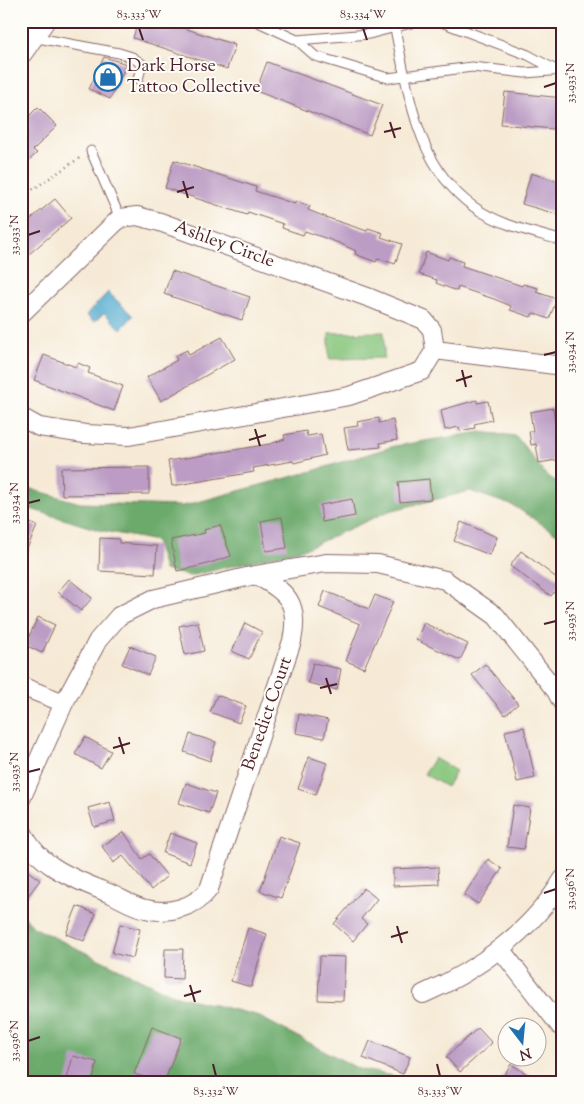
<svg xmlns="http://www.w3.org/2000/svg" width="584" height="1104" font-family="'Sorts Mill Goudy',serif">
<rect width="100%" height="100%" fill="#fdfcf7"/>
<filter id="ink" filterUnits="userSpaceOnUse"><feTurbulence type="fractalNoise" baseFrequency=".02" numOctaves="2"/><feDisplacementMap in="SourceGraphic" scale="10" xChannelSelector="R" yChannelSelector="G"/><feConvolveMatrix kernelMatrix="1 2 1 2 8 2 1 2 1" color-interpolation-filters="sRGB"/></filter>
<filter id="wash" filterUnits="userSpaceOnUse"><feTurbulence type="fractalNoise" baseFrequency=".0096" numOctaves="4" result="noise"/><feDisplacementMap in="SourceGraphic" scale="20" xChannelSelector="R" yChannelSelector="G"/><feGaussianBlur stdDeviation="1.12" result="paint"/><feColorMatrix in="noise" values="0 0 0 0 0 0 0 0 0 0 0 0 0 0 0 0 0 1.4 0 .05"/><feComposite in="paint" operator="in"/></filter>
<g filter="url(#wash)">
<rect width="100%" height="100%" fill="#f6ead6"/>
<path fill="#86c57c" stroke="#687254" d="M384,332v26l-55,1v-26z
M434,758l22,13 -9,16 -23,-13z"/>
<path fill="#6caa6c" stroke="#5b644c" d="M480,432l36,4 31,40 16,9v53l-49,-32 -44,-15 -81,20 -82,37 -117,28 -26,-6 -8,-29 -57,-11 -78,-24v-20l59,17 103,3 133,-36 78,-24z
M21,911l12,16 140,68 83,20 103,54 68,14h-406z"/>
<path fill="#52abcf" stroke="#4e657d" d="M108,292l25,24 -12,13 -17,-16 -10,9 -8,-7z"/>
<g id="blocks">
<path fill="#bc9cc4" d="M138,21h25l72,24 -8,24 -94,-31z
M104,57l23,7 -17,35 -21,-10z
M267,62l115,43 -12,30 -114,-44z
M505,92l58,6v32l-62,-6z
M38,107l19,19 -24,24 4,3 -10,9 -3,-3 -3,3v-38z
M174,160l82,27 -1,4 40,13v-3l15,5 -2,4 20,8 39,13 1,-3 15,5 -2,4 21,7 -7,20 -17,-6 -2,4 -21,-8 1,-3 -17,-8 -34,-12 -2,4 -21,-7 1,-4 -35,-12 -1,3 -82,-27z
M531,173l32,10v33l-41,-12z
M55,199l16,19 -50,43v-34z
M426,252l22,8 1,-3 14,5 -1,4 60,20 1,-2 15,4 -2,4 21,7 -8,20 -16,-6 -2,4 -21,-7 1,-4 -17,-7 -36,-12 -1,4 -21,-8 1,-3 -18,-6z
M172,271l78,26 -8,23 -78,-26z
M222,337l13,22 -74,42 -14,-24 30,-17 -2,-4 12,-6 2,5z
M44,355l32,12 2,-4 12,5 -2,5 35,13 -9,25 -80,-31z
M477,400v3l11,-2 4,19 -18,4 1,4 -15,3 -1,-4 -14,3 -4,-20z
M553,408l2,15 4,-1 4,20v4h-3l2,13 -23,4 -3,-19 -5,1 -2,-14h4l-3,-19z
M379,418v5l14,-3 4,20 -17,3 1,4 -33,3 -4,-22 14,-2 -1,-4z
M306,431l1,5 14,-2 4,21 -31,8 -1,-2 -40,7 1,4 -82,14 -4,-25 102,-17 15,-5 -1,-4z
M149,467v27l-87,1 -1,-27z
M429,479l2,20 -31,3 -2,-20z
M352,499l3,17 -33,6 -2,-17z
M282,517l5,31 -21,3 -5,-30z
M21,519l16,7 -16,36z
M461,522l36,15 -7,18 -36,-14z
M220,525l11,31 -27,9 -27,6 -6,-31 34,-7 -1,-3z
M100,538l19,1v4l38,3 -2,28 -56,-3z
M521,551l41,31 -11,14 -41,-30z
M69,579l23,19 -11,13 -23,-19z
M325,591l44,18 6,-14 18,7 -29,66 -18,-7 14,-37 -41,-17z
M38,617l17,8 -13,28 -17,-8z
M198,622l6,29 -19,4 -6,-29z
M245,623l17,9 -13,27 -17,-8z
M424,623l44,21 -8,16 -44,-20z
M130,646l26,11 -8,18 -26,-11z
M313,663l28,6 -4,21 -29,-7z
M485,664l33,40 -13,11 -33,-40z
M217,695l29,11 -7,17 -29,-11z
M299,714l29,6 -4,18 -28,-5z
M524,727l11,51 -18,4 -12,-51z
M190,734l26,8 -6,19 -26,-9z
M85,737l26,14 -10,17 -26,-14z
M309,757l18,6 -11,32 -18,-6z
M186,783l30,10 -7,20 -30,-10z
M110,802l5,19 -21,6 -6,-19z
M513,805l17,3 -6,41 -17,-2z
M124,832l18,27 7,-5 18,22 -16,14 -28,-34 -10,7 -11,-17z
M170,833l27,10 -7,20 -27,-10z
M279,836l21,7 -19,55 -21,-7z
M488,859l14,10 -24,35 -14,-9z
M21,866l19,14 -19,25z
M438,867l1,17 -46,2v-17z
M364,888l13,11 -16,20 6,5 -14,17 -19,-17z
M77,906l19,8 -12,27 -18,-7z
M120,924l20,5 -7,29 -21,-5z
M248,928l19,6 -16,53 -20,-6z
M165,949h18l-1,30 -18,-1z
M320,956l25,1 -2,44 -25,-1z
M152,1027l29,11 -17,45 -30,-9z
M478,1028l14,15 -32,29 -14,-15z
M370,1041l40,16 -7,17 -40,-16z
M73,1056l24,6 -5,21h-26z
M511,1064l30,19h-42z"/>
</g>
</g>
<g filter="url(#ink)">
<use href="#blocks" fill-opacity="0" stroke="#866667" stroke-width="1"/>
<g fill="none" stroke-linecap="round" stroke-linejoin="round">
<defs>
<path id="lane" d="M256,21l41,19 18,16 73,22 84,-11 53,6 38,-3
M439,21l89,34 26,14
M395,29c14,64 21,137 79,178 25,18 59,25 89,34
M32,37l87,16 13,4 10,7 -4,15
M297,40l72,-6 50,-13
M91,151l29,67"/>
<path id="street" d="M21,314l99,-96 17,-2 23,6 210,76 54,22 8,10 3,20 -13,21 -73,25 -220,40 -44,-2 -46,-7 -18,-10
M435,350l128,16
M21,686l43,17
M21,799l43,-96 34,-63 21,-24 34,-17 102,-24 71,-12 52,1 67,16 51,36 60,75 7,13
M21,828c15,39 54,51 90,66 11,5 23,13 35,15 22,6 50,-2 63,-20l83,-248c8,-38 -5,-50 -37,-66
M501,950l60,77
M423,994c54,-23 109,-63 140,-115"/>
<path id="secondary" d="M21,51l21,-30"/>
</defs>
<use href="#lane" stroke="#866667" stroke-width="11"/>
<use href="#street" stroke="#866667" stroke-width="20"/>
<use href="#secondary" stroke="#866667" stroke-width="26"/>
<path stroke="#866667" stroke-width="2.5" stroke-dasharray="1 4" stroke-linecap="butt" d="M21,199l8,-7 52,-35"/>
<use href="#lane" stroke="#fff" stroke-width="9"/>
<use href="#street" stroke="#fff" stroke-width="18"/>
<use href="#secondary" stroke="#fff" stroke-width="24"/>
</g>
</g>
<path fill="none" stroke="#4a1f2b" stroke-width="2" d="M139,28l4,12M363,28l4,12M544,87l12,-4M390,122l5,16M384,132l17,-4M183,181l5,17M177,192l17,-5M28,235l12,-4M544,355l12,-3M462,370l4,17M456,381l16,-5M255,429l5,17M249,440l17,-5M28,503l12,-3M544,624l12,-3M326,678l5,16M320,688l17,-4M119,737l5,17M113,748l17,-5M28,772l12,-3M544,893l12,-4M397,926l5,17M391,937l17,-5M190,985l5,17M184,996l17,-5M28,1041l12,-4M213,1064l3,12M437,1064l3,12"/>
<defs>
<symbol id="shop-ring" viewBox="-11 -11 22 22"><circle r="9.5" fill="#fdfcf7" stroke="#1f6fb2" stroke-width="1.5"/><path d="M-5-2.5h2.3a2.7 3.5 0 0 1 5.4 0H5L5.5 6h-11ZM-1.5-2.5h3a1.5 2.3 0 0 0-3 0Z" fill="#1f6fb2"/></symbol>
</defs>
<g fill-rule="evenodd">
<use href="#shop-ring" x="92" y="61" width="32" height="32"/>
</g>
<g text-anchor="middle" dominant-baseline="central" stroke-width="4" stroke-linejoin="round" paint-order="stroke">
<g font-size="18" fill="#4a1f2b" stroke="#fdfcf7" text-anchor="start">
<text x="127" y="67">Dark Horse<tspan x="127" dy="21">Tattoo Collective</tspan></text>
</g>
<g font-size="18" fill="#4a1f2b" stroke="#fdfcf7">
<text transform="translate(224 245) rotate(20)">Ashley Circle</text>
<text transform="translate(268 714) rotate(-71)">Benedict Court</text>
</g>
</g>
<rect width="584" height="1104" fill="none" stroke="#fdfcf7" stroke-width="55"/>
<g transform="translate(522 1042) rotate(164)"><circle r="24" fill="#fdfcf7" stroke="#b5a4a5"/>
<path d="M0-4L9 19L0 12L-9 19Z" fill="#1f6fb2"/>
<text y="-8" font-size="14" font-weight="bold" text-anchor="middle" fill="#4a1f2b">N</text>
</g>
<rect x="28" y="28" width="528" height="1048" fill="none" stroke="#4a1f2b" stroke-width="2"/>
<g font-size="12" text-anchor="middle" fill="#4a1f2b">
<text x="139" y="18">83.333°W</text>
<text x="363" y="18">83.334°W</text>
<text transform="translate(570 83) rotate(-90)" y="4">33.933°N</text>
<text transform="translate(14 235) rotate(-90)" y="4">33.933°N</text>
<text transform="translate(570 352) rotate(-90)" y="4">33.934°N</text>
<text transform="translate(14 503) rotate(-90)" y="4">33.934°N</text>
<text transform="translate(570 621) rotate(-90)" y="4">33.935°N</text>
<text transform="translate(14 772) rotate(-90)" y="4">33.935°N</text>
<text transform="translate(570 889) rotate(-90)" y="4">33.936°N</text>
<text transform="translate(14 1041) rotate(-90)" y="4">33.936°N</text>
<text x="216" y="1095">83.332°W</text>
<text x="440" y="1095">83.333°W</text>
</g>
</svg>
